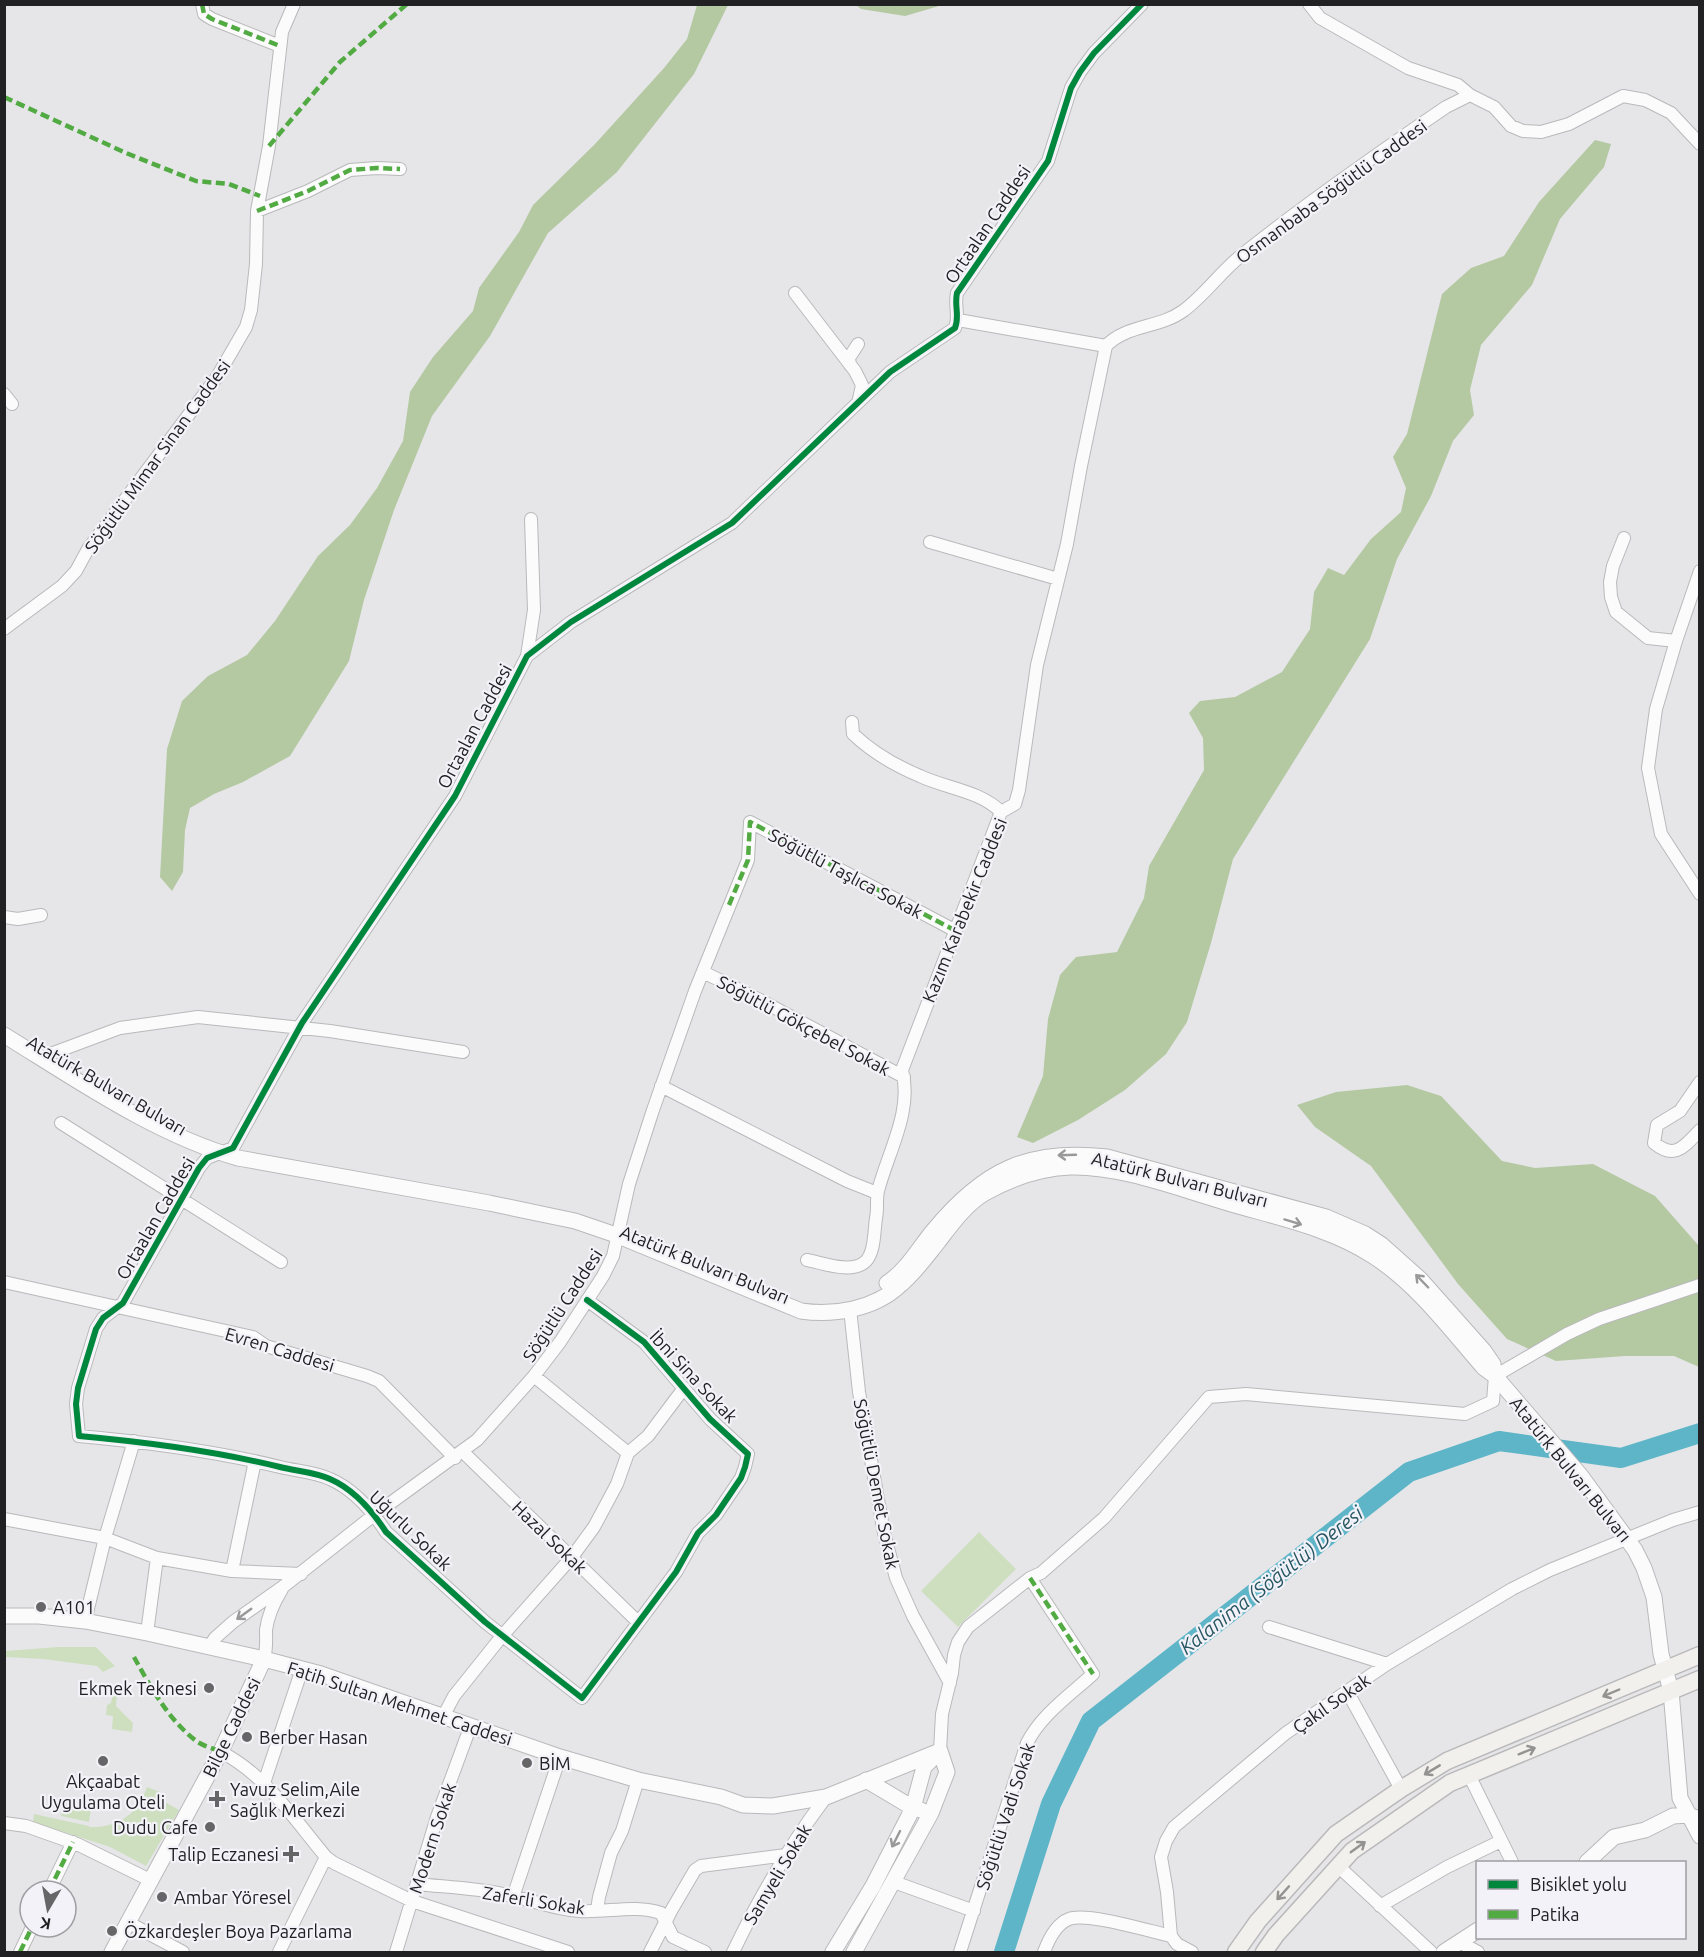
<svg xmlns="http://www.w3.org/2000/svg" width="1704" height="1957" font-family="Ubuntu,sans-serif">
<rect width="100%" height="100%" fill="#e6e6e9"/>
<path fill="#cedfc0" d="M979,1532l37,37 -58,58 -37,-36z
M58,1647h38l19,19 -12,6 -6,-6 -54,-7 -38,-2v-6z
M113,1692l4,3 -1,11 17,17 -1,9 -20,-3 1,-13 -7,-1 1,-10 4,-2z
M147,1787l13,5 -2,6 21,12 -33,56 -36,-19 -77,-25 1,-8 55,12v1c29,1 49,-13 58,-40z
M63,1800l19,2 -1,5 10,2 -2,13 -28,-6z"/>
<path fill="#b4c9a2" d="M697,5h31l-34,69 -77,98 -69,61 -58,103 -58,80 -38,94 -30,90 -15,61 -59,95 -47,26 -29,12 -24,14 -5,22 -2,42 -11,19 -12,-14 7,-128 15,-48 26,-25 39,-21 28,-34 43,-65 32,-31 27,-37 26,-47 7,-49 23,-35 40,-46 6,-23 40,-56 14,-27 62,-61 69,-76 23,-29z
M938,5l1,1 -34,10 -44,-7 -5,-4z
M1595,140l16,4 -7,23 -44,52 -28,66 -51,60 -11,45 4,25 -21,26 -22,55 -34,63 -27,80 -137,220 -22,84 -24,79 -21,32 -41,36 -47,30 -45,23 -16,-6 26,-61 5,-57 12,-44 16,-18 41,-5 27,-54 5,-32 55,-96 -1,-32 -14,-25 11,-12 35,-4 47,-25 28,-43 4,-37 14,-24 16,7 27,-36 30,-27 5,-24 -13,-31 14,-23 35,-140 29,-26 33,-12 35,-54z
M1407,1085l34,11 61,65 33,7 58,-4 62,32 44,50v121l-25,-11h-49l-69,5 -49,-22 -49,-55 -87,-118 -56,-39 -18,-22 39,-13z"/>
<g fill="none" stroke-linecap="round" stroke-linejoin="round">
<path stroke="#5eb5c7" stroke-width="20" d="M1004,1952l47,-148 40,-83 318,-249 90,-31 122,17 79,-25"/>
<defs>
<path id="minor" d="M202,4l2,10 8,5 68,27
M1309,4l11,14 88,50 50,17 12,10 24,12 17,19 12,5 18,1 28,-8 54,-28 22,4 26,13 29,31
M257,211l51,-20 42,-21 27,-2 23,1
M795,293l60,78 7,14 -3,14
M958,320l148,26
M850,365l-1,-7 9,-14
M4,394l8,10
M1624,538l-11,28 -3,16 1,15 5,15 32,26 28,3
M930,542l128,37
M1700,571l-24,70 -20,68 -8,59 13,66 39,60
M4,629l58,-43 14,-15 12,-22 129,-172 29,-50 5,-17 5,-46 1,-53 12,-65 13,-114 12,-28
M527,656l7,-46 -3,-91
M852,722l1,12c19,18 43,32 67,42 25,12 61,15 81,36
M4,917l14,2 23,-4
M703,972l57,28 144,77
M53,1053l67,-25 78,-11 132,14 133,21
M1700,1082l-20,29 -23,14 -3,18c21,17 30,4 46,-13
M661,1086l186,95 30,12
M61,1123l220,139
M807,1260c16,3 44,14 58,2 10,-9 9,-31 11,-44 2,-9 0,-18 2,-27 10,-39 35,-80 24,-121l99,-258 14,-8 4,-14 18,-125 30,-121 14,-78 25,-120c19,-21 54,-18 77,-35 22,-16 38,-40 60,-57 65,-52 134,-100 203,-147l24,-12
M4,1282l249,55 13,9 101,30 12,5 76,77
M587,1300l57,42 66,77 38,35 -3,13 -4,11 -25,37 -18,18 -22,39 -94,126 -97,-76 -99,-90c-13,-20 -33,-43 -56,-53 -15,-7 -34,-8 -50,-12 -65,-16 -134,-25 -201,-31l-3,-32 2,-16 18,-59 7,-11 20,-15 76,-135 8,-10 26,-10 69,-125 153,-227 72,-140 44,-34 161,-99 158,-151 65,-44c5,-12 -1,-22 2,-35l91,-132 23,-73 9,-16 14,-19 48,-49
M850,1309l9,83 25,141 12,45 17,38 37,67
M534,1376l94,77
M463,1452l175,170
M4,1519l101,19 52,20 75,13 69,3
M232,1571l23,-110
M85,1621l20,-83 29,-97
M1269,1627l118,37
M147,1633l10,-75
M209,1647l6,-9 18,-16 51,-36 90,-71 103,-75 57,-64 26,-34 43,-66 10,-20 16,-72 24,-74 42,-119 53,-131 2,-38 206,109
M264,1659c3,-10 2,-19 2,-29 2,-16 8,-28 16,-41
M1347,1691l54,98
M444,1715l10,-19 48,-60 70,-79 22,-30 23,-43 11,-31 20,-17 36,-48
M940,1751l2,-37 10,-41 2,-18 4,-13 10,-15 62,-49 11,-5 63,-55 105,-121 37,-3 219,20 28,-13 2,-25 72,-42 32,-15 101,-34
M221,1752c45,23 73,67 105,105l8,6 78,38 156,51
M1469,1775l43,87
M264,1783l38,-114
M4,1823l22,3 51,18 75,37
M1338,1866l93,86
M894,1882l80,29
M417,1884c28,3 58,4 86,10 26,5 50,15 76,17 28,2 55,-7 82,2l12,24 32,15
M49,1891l24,-49
M513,1897l47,-140
M1380,1906l67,-39 54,-26
M597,1910l2,-13 12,-44 11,-22 16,-51
M129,1923l54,29
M1459,1942l19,10
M20,1952l12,-25
M279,1952l47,-95
M396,1952l41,-135 34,-92
M650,1952l21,-41 24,-41 6,-4 85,-11
M733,1952c27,-56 55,-105 93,-155
M960,1952l67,-209c14,-28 43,-48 66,-69l-63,-96
M1044,1952c4,-11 12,-28 25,-33 18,-7 80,12 102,17
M1192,1952l-15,-8 -6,-8 -4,-44 -6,-35 5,-16 8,-14 112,-94 101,-69 125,-75 38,-19 123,-50 27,-8"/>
<path id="tertiary" d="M4,1035c73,45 152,100 234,123l251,45 86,18 41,14 185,76c33,5 73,-2 98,-25 15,-12 27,-29 39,-44 13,-17 28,-38 47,-49 25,-14 56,-25 86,-26 50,-1 106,21 154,35 49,15 104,25 148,54 44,28 77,73 111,112l11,8 86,100 54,74 9,18 10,29 7,57 10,37 9,107 20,38
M887,1283c19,-12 32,-35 46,-52 50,-61 95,-83 174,-74l219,60 39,17 17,11 38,34 64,72 9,13 1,6
M4,1616h35l46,5 62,12 117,26 57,15 239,83 78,23 83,17 22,8 30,1 53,-9 114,-46
M866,1780l47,28 8,2
M1587,1862l27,-25 31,-7 28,-14 15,-1 9,3
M112,1952l110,-203 42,-90
M833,1952l40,-66 40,-78 11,-41 14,-14
M854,1952l77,-139 16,-41 -7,-21
M1444,1952l34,-22"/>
<path id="secondary" d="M1236,1952l22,-31 78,-87 65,-45 46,-28 253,-106
M1264,1952l12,-17 76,-84 98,-68 250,-104"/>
</defs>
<use href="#minor" stroke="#b9b9bb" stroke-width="14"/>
<use href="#tertiary" stroke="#b9b9bb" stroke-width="17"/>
<use href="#secondary" stroke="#b9b9bb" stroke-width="19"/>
<use href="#minor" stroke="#fbfbfc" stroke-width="12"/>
<use href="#tertiary" stroke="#fbfbfc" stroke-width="15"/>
<use href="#secondary" stroke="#f2f0ed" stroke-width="16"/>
<path stroke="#52aa43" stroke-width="4.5" stroke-dasharray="9 4.5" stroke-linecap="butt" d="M202,4l2,10 8,5 68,27
M4,97l122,56 70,28 33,3 31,12
M269,146l71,-84 67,-58
M257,211l51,-20 42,-21 27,-2 23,1
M729,905l19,-45 2,-38 206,109
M1030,1578l63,96
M134,1657c16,29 34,62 61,83 7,6 18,8 26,12
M49,1891l24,-49
M20,1952l12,-25"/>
<defs>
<path id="cycleway" d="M587,1300l57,42 66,77 38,35 -3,13 -4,11 -25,37 -18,18 -22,39 -94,126 -97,-76 -99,-90c-13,-20 -33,-43 -56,-53 -15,-7 -34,-8 -50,-12 -65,-16 -134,-25 -201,-31l-3,-32 2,-16 18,-59 7,-11 20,-15 76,-135 8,-10 26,-10 69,-125 153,-227 72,-140 44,-34 161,-99 158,-151 65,-44c5,-12 -1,-22 2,-35l91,-132 23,-73 9,-16 14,-19 48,-49"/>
</defs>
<use href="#cycleway" stroke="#f2f2f8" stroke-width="10"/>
<use href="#cycleway" stroke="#00873e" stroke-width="6"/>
</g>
<defs><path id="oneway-shaft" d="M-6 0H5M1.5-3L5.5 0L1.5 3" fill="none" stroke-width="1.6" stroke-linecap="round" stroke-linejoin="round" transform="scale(1.5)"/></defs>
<g stroke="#99999a">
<use href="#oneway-shaft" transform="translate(1067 1155) rotate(178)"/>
<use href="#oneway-shaft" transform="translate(1293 1222) rotate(17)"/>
<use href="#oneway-shaft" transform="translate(1422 1281) rotate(-134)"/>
<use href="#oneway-shaft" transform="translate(244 1614) rotate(144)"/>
<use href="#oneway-shaft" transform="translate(896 1839) rotate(117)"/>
</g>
<g stroke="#949392">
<use href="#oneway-shaft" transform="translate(1611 1693) rotate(157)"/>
<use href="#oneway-shaft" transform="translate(1527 1751) rotate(-22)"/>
<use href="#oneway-shaft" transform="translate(1432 1770) rotate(149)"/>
<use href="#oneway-shaft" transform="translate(1358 1847) rotate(-36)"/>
<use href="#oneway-shaft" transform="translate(1283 1893) rotate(132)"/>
</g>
<g fill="#666668" stroke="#f2f2f8" stroke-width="2">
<circle cx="41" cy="1607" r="6"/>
<circle cx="209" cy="1688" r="6"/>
<circle cx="247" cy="1737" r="6"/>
<circle cx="103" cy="1761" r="6"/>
<circle cx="527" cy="1763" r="6"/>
<path d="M214 1790h6v6h6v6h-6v6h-6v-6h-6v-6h6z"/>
<circle cx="210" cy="1827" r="6"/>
<path d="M288 1845h6v6h6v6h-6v6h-6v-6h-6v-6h6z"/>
<circle cx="162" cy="1897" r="6"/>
<circle cx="112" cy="1931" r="6"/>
</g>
<g text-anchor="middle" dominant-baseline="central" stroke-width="4.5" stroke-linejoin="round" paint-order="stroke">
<g font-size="18" fill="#212123" stroke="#f2f2f8">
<text transform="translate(1331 191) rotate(-36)">Osmanbaba Söğütlü Caddesi</text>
<text transform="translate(987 224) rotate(-56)">Ortaalan Caddesi</text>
<text transform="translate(157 456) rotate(-54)">Söğütlü Mimar Sinan Caddesi</text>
<text transform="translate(474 726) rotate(-62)">Ortaalan Caddesi</text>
<text transform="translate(846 873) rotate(28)">Söğütlü Taşlıca Sokak</text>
<text transform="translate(964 910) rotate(-68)">Kazım Karabekir Caddesi</text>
<text transform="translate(804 1025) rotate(28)">Söğütlü Gökçebel Sokak</text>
<text transform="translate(107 1085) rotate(30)">Atatürk Bulvarı Bulvarı</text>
<text transform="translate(1180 1179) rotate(14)">Atatürk Bulvarı Bulvarı</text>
<text transform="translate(155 1218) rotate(-60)">Ortaalan Caddesi</text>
<text transform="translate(705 1264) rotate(22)">Atatürk Bulvarı Bulvarı</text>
<text transform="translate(562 1305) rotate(-57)">Söğütlü Caddesi</text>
<text transform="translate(280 1349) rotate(17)">Evren Caddesi</text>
<text transform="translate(694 1376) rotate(47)">İbni Sina Sokak</text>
<text transform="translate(1571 1469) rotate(51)">Atatürk Bulvarı Bulvarı</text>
<text transform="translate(877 1484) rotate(79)">Söğütlü Demet Sokak</text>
<text transform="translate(411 1530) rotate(44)">Uğurlu Sokak</text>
<text transform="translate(550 1537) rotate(44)">Hazal Sokak</text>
<text transform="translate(400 1703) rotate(18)">Fatih Sultan Mehmet Caddesi</text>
<text transform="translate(1331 1703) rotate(-35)">Çakıl Sokak</text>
<text transform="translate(231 1727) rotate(-64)">Bilge Caddesi</text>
<text transform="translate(1005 1816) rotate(-72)">Söğütlü Vadi Sokak</text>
<text transform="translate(432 1838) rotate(-72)">Modern Sokak</text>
<text transform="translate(777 1874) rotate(-59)">Samyeli Sokak</text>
<text transform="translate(534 1900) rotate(9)">Zaferli Sokak</text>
</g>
<g font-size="18" fill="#212123" stroke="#f2f2f8" text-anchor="start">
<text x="53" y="1607">A101</text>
<text x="197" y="1688" text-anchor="end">Ekmek Teknesi</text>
<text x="259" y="1737">Berber Hasan</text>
<text x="539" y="1763">BİM</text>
<text x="103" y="1781" text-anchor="middle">Akçaabat<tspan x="103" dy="21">Uygulama Oteli</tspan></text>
<text x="230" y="1789">Yavuz Selim,Aile<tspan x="230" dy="21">Sağlık Merkezi</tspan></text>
<text x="198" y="1827" text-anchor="end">Dudu Cafe</text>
<text x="279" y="1854" text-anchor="end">Talip Eczanesi</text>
<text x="174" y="1897">Ambar Yöresel</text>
<text x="124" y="1931">Özkardeşler Boya Pazarlama</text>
</g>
<g font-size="20" font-style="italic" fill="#275762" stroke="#f2f2f8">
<text transform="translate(1271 1580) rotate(-38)">Kalanima (Söğütlü) Deresi</text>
</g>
</g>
<rect width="1704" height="1957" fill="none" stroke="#212123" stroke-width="12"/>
<rect x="1476" y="1861" width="210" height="78" fill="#f2f2f8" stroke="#9e9ea3" stroke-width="1.5"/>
<rect x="1488" y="1880" width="30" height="9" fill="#00873e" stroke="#9e9ea3" stroke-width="1.5"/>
<text x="1530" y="1891" font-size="18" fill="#212123">Bisiklet yolu</text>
<rect x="1488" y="1910" width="30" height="9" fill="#52aa43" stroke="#9e9ea3" stroke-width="1.5"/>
<text x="1530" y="1921" font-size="18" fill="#212123">Patika</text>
<g transform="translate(48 1909) rotate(190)"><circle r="28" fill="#f2f2f8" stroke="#9e9ea3" stroke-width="1.5"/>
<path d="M0-4.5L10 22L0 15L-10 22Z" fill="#666668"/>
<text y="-9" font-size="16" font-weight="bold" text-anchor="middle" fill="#212123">K</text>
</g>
</svg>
